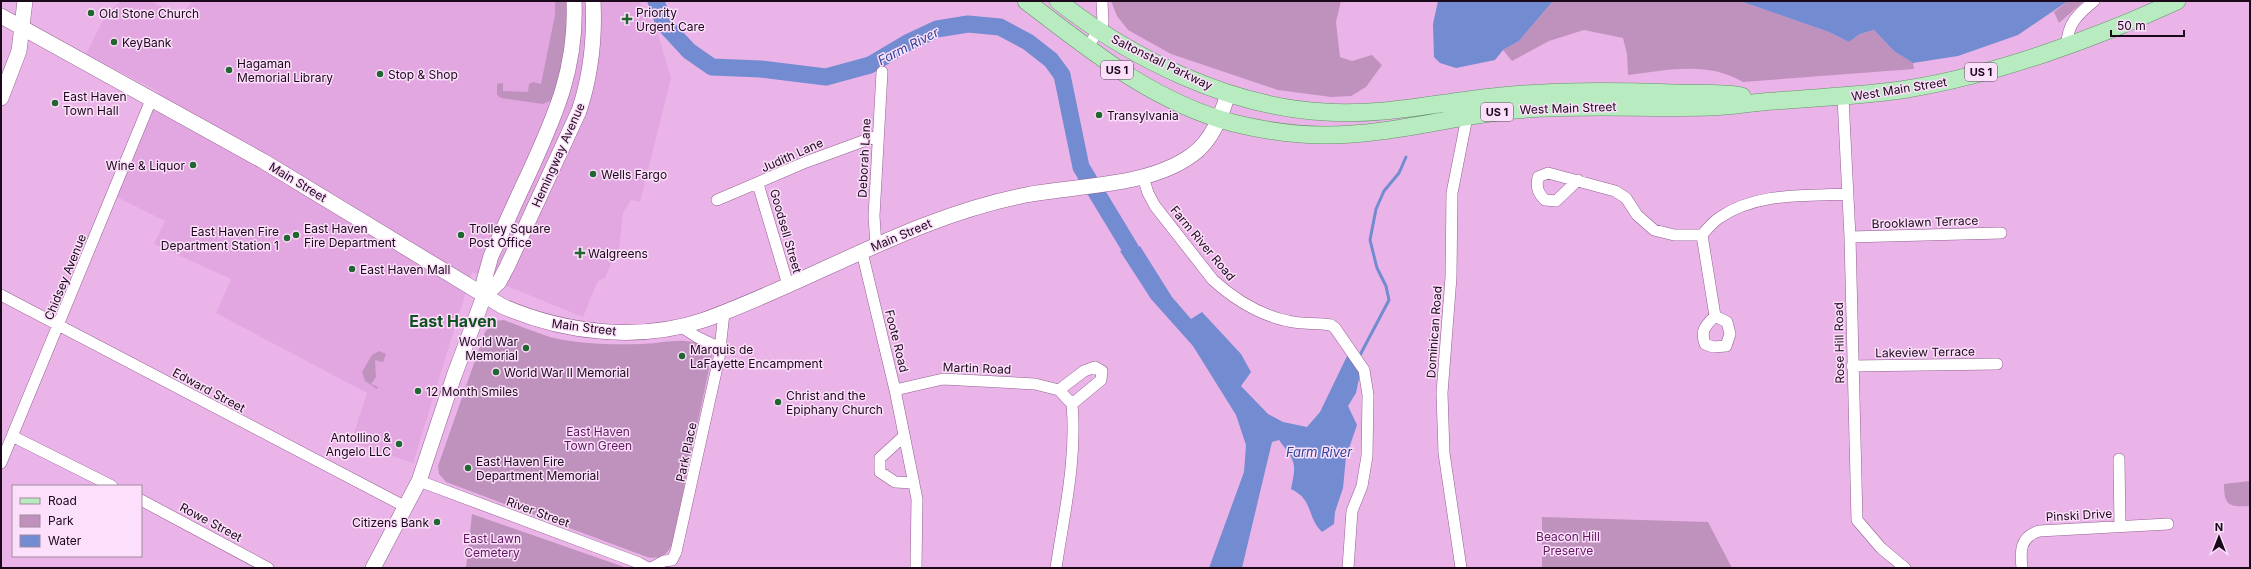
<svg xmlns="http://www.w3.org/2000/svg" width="2251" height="569" font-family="Inter,sans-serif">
<rect width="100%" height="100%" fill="#ebb4e8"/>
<path fill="#e2a6e0" d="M122,1h30l28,17 13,-17h446l18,30 14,47 -31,124 -9,-2 -8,13 -5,43 -4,1 -9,21 -7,3 -15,36 -111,-45 -59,191 -62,-21 16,-49 -151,-80 15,-34 -77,-35 11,-23 -48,-24 42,-105 -73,-38 21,-42z"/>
<path fill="#bf92bd" d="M555,1h11v38l-3,28 -11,33 -9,4 -42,-6 -4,-3v-11l6,-1v8l25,1 1,-8 4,-2 8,2 14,-69z
M1111,1h230l-5,21 4,35 12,4 20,-6 10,10 -16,22 -15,9 -20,1 -53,-7 -107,-36 -43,-24 -11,-14z
M1553,1h187l89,31 20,10 11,-8 14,-4 20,21 19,12 1,6 -171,13c-35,-21 -76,-12 -115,-7l-1,-21 -4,-16 -39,-8 -35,11 -37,20 -9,-11 16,-9z
M2068,1h16l-25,22 -5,-11z
M504,320c15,6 30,12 46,17 28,7 62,8 91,7 24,0 55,-12 71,11l-40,189c-4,11 -13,16 -25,13l-201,-75 -7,-8 -1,-8 47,-134 9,-11z
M379,351l7,3 -3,8 -8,-2 1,17 -5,7 7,3 -1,2 -12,-8 -3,-9 10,-17z
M2250,481v25c-21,1 -26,0 -26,-22z
M472,514l155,54h-161z
M1542,517l166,5 24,46h-190z"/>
<path fill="#728bd1" d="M1438,1h115l-34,40 -16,9 -8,10 -39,8 -16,-5 -6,-6 -1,-33z
M1740,1h328l-50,34 -60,21 -45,7 -19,-12 -20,-21 -14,4 -11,8 -20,-10z
M1140,246l32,51 19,22 11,-7 39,42 10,18 -10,14 27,28 15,8 24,5 13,-15 28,-58 13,15 -5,24 -8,13 9,19 -11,32 -3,31 -8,24 -1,12 -12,8c-16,-16 -8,-32 -31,-43 6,-28 4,-27 -12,-49l-7,2 -30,126h-33l35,-96 2,-27 -10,-30 -43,-69 -42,-47 -31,-48z"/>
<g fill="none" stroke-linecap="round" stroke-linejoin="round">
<path stroke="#728bd1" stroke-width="3" d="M1359,357l30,-57 -3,-14 -9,-18 -7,-28 6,-31 8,-18 15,-18 7,-16"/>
<path stroke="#728bd1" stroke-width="17" d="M656,1l8,23 25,27 23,16 49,2 65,8 44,-12 37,-22 30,-14 31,-5 32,3 28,15 23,18 11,15 19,92 49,81"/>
<defs>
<path id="street" d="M2067,45c0,-21 11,-31 27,-44
M1087,48l16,-25 -1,-22
M1843,98l7,139 7,283 24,28 24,20
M1143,177l5,16 7,13 58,74c21,19 47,35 75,41 14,4 29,1 43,4l4,3 29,42 4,25 -1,61 -5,30 -10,25 -4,57
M1578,180l-22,21 -11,-1c-7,-7 -9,-12 -7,-23l10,-4 67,18 11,7 11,17 17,15 20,5h28
M758,184l30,101
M717,200l89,-38 71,-26
M1850,237l151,-4
M876,246l-2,-30 8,-144
M862,252l33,138 22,109 -1,69
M1,295l405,212
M1715,316c-9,9 -15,14 -10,28l8,3 13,-1 4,-12 -3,-12 -12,-6 -13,-81c5,-6 11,-13 17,-17 37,-26 86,-22 128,-24
M680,326l17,11 23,11
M1852,366l145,-2
M895,390l48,-11 92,5 24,6 13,14 29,-24 1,-9 -7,-4 -11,4 -25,19
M12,436l100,50
M904,436l-24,22v14l15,10 18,1
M2119,459l1,67
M1,463l150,-363
M419,481l220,82 9,5
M141,500l127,68
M651,568l13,-7 8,-1 4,-8 43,-194 5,-45
M1056,568c8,-54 21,-109 16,-164
M1461,568l-17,-115 -2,-60 9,-116 1,-84 16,-81
M2022,568c-2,-17 -2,-31 17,-37l129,-7"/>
<path id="secondary" d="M1,16l262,145 239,145c62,27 137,36 202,14 109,-39 208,-103 322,-125 52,-10 122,-8 166,-40 20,-14 29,-39 36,-61
M1,98l18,-47 6,-50
M484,296l15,-14 8,-15 72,-156c12,-36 16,-72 14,-110
M373,568l46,-87 35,-105 30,-80v-15l7,-25c13,-28 25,-56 38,-83 27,-59 48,-106 45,-172"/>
<path id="primary" d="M1026,1c64,49 127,101 207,122 29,7 60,12 90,12 63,1 129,-19 192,-25 65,-6 129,-1 194,-3 22,0 44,-5 66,-6 44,-4 88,-5 132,-12 88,-14 189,-51 270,-88
M1058,1c74,58 172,106 267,111 56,4 111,-9 167,-15 60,-7 121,-6 182,-4 22,1 46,-1 68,3"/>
</defs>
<use href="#street" stroke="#936191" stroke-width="12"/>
<use href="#secondary" stroke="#936191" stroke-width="16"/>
<use href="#primary" stroke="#62936a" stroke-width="18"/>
<use href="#street" stroke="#fff" stroke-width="11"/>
<use href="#secondary" stroke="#fff" stroke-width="15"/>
<use href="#primary" stroke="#b8ebbf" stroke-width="17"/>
</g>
<g fill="#216531" stroke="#fcdffa" stroke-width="1.5">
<circle cx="91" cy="13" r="4"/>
<path d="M625 13h4v4h4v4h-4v4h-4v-4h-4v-4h4z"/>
<circle cx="114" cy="42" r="4"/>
<circle cx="229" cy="70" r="4"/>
<circle cx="380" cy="74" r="4"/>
<circle cx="55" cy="103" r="4"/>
<circle cx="1099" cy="115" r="4"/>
<circle cx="193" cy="165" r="4"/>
<circle cx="593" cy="174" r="4"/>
<circle cx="296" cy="235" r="4"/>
<circle cx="461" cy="235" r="4"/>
<circle cx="287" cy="238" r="4"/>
<path d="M578 247h4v4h4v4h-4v4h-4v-4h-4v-4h4z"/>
<circle cx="352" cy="269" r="4"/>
<circle cx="526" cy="348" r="4"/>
<circle cx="682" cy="356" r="4"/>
<circle cx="496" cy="372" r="4"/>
<circle cx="418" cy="391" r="4"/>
<circle cx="778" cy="402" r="4"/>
<circle cx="399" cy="444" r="4"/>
<circle cx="468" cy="468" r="4"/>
<circle cx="437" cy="522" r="4"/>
</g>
<g text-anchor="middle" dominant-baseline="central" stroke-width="3" stroke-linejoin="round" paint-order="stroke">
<g fill="#fcdffa" stroke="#5e485d" stroke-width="1">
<rect x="1101" y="61" width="32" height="18" rx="3"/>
<rect x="1965" y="63" width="32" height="18" rx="3"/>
<rect x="1481" y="103" width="32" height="18" rx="3"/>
</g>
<g font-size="11" font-weight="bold" fill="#1b081a">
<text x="1117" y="70">US 1</text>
<text x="1981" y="72">US 1</text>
<text x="1497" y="112">US 1</text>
</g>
<g font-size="12" fill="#1b081a" stroke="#fcdffa" text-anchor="start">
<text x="636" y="12">Priority<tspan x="636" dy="14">Urgent Care</tspan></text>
<text x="99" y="13">Old Stone Church</text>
<text x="122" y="42">KeyBank</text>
<text x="237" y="63">Hagaman<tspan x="237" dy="14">Memorial Library</tspan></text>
<text x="388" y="74">Stop &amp; Shop</text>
<text x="63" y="96">East Haven<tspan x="63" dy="14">Town Hall</tspan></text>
<text x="1107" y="115">Transylvania</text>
<text x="185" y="165" text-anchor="end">Wine &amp; Liquor</text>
<text x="601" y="174">Wells Fargo</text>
<text x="304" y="228">East Haven<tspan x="304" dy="14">Fire Department</tspan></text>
<text x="469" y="228">Trolley Square<tspan x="469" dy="14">Post Office</tspan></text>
<text x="279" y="231" text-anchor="end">East Haven Fire<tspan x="279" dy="14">Department Station 1</tspan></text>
<text x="588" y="253">Walgreens</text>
<text x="360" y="269">East Haven Mall</text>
<text x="518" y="341" text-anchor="end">World War<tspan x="518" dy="14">Memorial</tspan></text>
<text x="690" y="349">Marquis de<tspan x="690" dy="14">LaFayette Encampment</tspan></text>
<text x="504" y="372">World War II Memorial</text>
<text x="426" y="391">12 Month Smiles</text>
<text x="786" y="395">Christ and the<tspan x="786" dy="14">Epiphany Church</tspan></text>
<text x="391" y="437" text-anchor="end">Antollino &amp;<tspan x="391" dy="14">Angelo LLC</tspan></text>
<text x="476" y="461">East Haven Fire<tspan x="476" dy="14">Department Memorial</tspan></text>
<text x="429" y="522" text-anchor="end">Citizens Bank</text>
</g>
<g font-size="12" fill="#1b081a" stroke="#fcdffa">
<text transform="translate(1162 62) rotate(26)">Saltonstall Parkway</text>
<text transform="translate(1899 89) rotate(-9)">West Main Street</text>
<text transform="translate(1568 108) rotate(-2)">West Main Street</text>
<text transform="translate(558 155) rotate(-66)">Hemingway Avenue</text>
<text transform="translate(792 155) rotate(-24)">Judith Lane</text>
<text transform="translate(864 158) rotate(-87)">Deborah Lane</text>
<text transform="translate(298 182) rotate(31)">Main Street</text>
<text transform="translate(1925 222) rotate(-2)">Brooklawn Terrace</text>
<text transform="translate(786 231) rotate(74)">Goodsell Street</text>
<text transform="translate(901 235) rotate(-23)">Main Street</text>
<text transform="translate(1203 243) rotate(50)">Farm River Road</text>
<text transform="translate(65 277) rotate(-68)">Chidsey Avenue</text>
<text transform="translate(584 327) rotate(7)">Main Street</text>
<text transform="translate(1434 332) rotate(-86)">Dominican Road</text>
<text transform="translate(897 341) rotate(76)">Foote Road</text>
<text transform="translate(1839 343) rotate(-91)">Rose Hill Road</text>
<text transform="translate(1925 352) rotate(-1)">Lakeview Terrace</text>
<text transform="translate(977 368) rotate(2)">Martin Road</text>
<text transform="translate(209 390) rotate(28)">Edward Street</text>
<text transform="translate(686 452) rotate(-78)">Park Place</text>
<text transform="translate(538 512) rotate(20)">River Street</text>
<text transform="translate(2079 515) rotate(-3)">Pinski Drive</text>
<text transform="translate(211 522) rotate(28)">Rowe Street</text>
</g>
<g font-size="12" fill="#601660" stroke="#fcdffa">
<text x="598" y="431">East Haven<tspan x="598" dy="14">Town Green</tspan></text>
<text x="1568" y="536">Beacon Hill<tspan x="1568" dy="14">Preserve</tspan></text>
<text x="492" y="538">East Lawn<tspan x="492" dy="14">Cemetery</tspan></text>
</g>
<g font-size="13" font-style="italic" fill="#2d4598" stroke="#fcdffa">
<text transform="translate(908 46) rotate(-27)">Farm River</text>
<text x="1319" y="452">Farm River</text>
</g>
<g font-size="16" font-weight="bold" fill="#105121" stroke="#fcdffa">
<text x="453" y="321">East Haven</text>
</g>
</g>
<rect width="2251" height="569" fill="none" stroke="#1b081a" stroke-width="4"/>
<rect x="12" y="485" width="130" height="72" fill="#fcdffa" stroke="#a289a0"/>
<rect x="20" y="498" width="20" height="6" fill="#b8ebbf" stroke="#a289a0"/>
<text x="48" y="505" font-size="12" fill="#1b081a">Road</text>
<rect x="20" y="515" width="20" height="12" fill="#bf92bd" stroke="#a289a0"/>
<text x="48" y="525" font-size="12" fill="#1b081a">Park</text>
<rect x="20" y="535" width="20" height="12" fill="#728bd1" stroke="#a289a0"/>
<text x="48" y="545" font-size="12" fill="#1b081a">Water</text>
<g transform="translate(2219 537)" stroke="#fcdffa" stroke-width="3" paint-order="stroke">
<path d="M0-3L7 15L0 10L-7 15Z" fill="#1b081a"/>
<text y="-6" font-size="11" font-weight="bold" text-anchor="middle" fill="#1b081a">N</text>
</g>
<path d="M2111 30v6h73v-6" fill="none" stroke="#1b081a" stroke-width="2"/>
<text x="2117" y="30" font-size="12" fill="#1b081a" stroke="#fcdffa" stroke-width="3" paint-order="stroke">50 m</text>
</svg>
